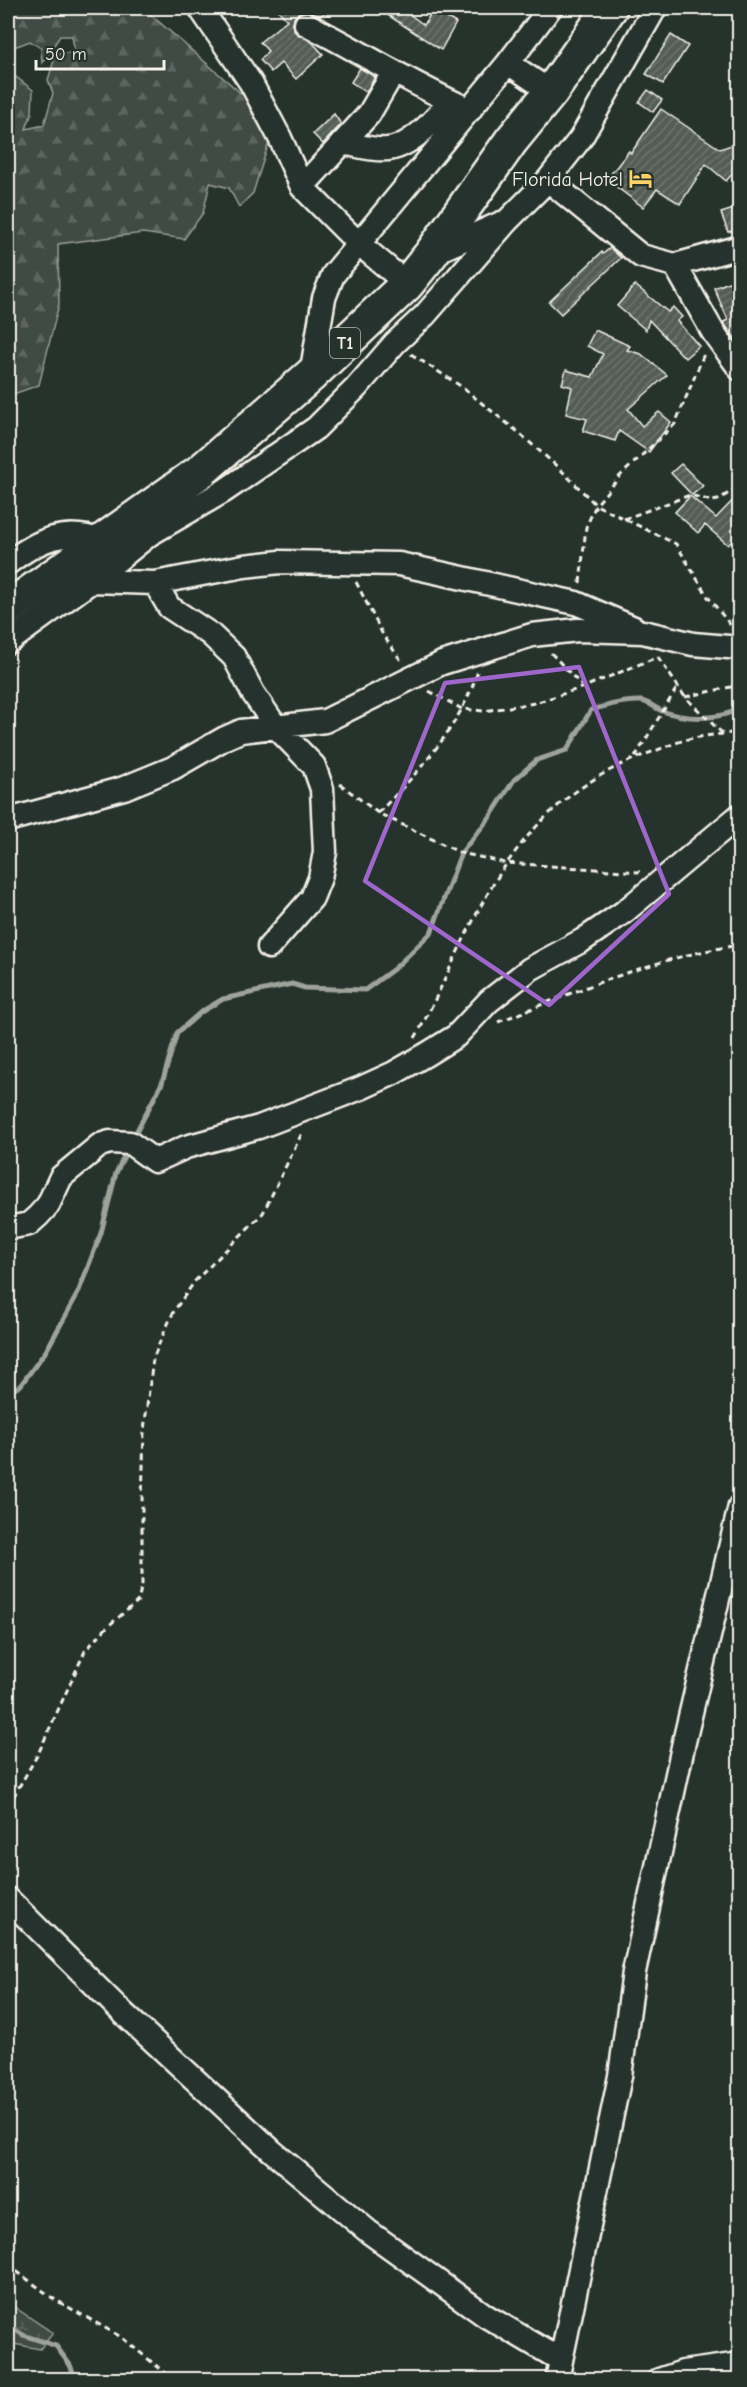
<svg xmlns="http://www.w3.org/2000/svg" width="747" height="2387" font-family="'Comic Neue',sans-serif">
<defs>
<pattern id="forest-firs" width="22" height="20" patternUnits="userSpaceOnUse" patternTransform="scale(1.5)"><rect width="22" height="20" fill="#414b45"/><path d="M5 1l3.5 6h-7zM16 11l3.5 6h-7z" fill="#5d6560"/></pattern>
<pattern id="wetland-marsh" width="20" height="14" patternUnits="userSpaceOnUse" patternTransform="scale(1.5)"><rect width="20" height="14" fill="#414b45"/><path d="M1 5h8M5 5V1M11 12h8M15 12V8" fill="none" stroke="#5d6560"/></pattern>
<pattern id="building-hatch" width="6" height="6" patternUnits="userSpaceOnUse" patternTransform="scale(1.5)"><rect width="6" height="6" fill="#525c55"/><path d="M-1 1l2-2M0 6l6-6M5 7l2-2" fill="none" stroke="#6c746d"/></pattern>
</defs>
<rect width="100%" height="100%" fill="#26332d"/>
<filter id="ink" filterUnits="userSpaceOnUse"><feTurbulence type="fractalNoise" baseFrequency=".0167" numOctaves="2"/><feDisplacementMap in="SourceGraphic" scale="12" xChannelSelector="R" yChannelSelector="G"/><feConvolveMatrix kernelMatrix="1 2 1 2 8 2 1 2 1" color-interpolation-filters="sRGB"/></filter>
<g filter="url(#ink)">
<path fill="url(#forest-firs)" stroke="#9a9e96" stroke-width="1.5" d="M8,8h135l132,115 -22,70 -14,14 -10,-19 -19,-5 -7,30 -19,26 -41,-6 -85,11 1,60 -20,81 -31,11v-325l25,19 -1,23 -6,16 18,-4 9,-32 -5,-13 8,-26 19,-2 -3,-16h-12l-18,27 -1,-15 -11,-7 -16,6v13l-6,4z"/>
<path fill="url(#wetland-marsh)" stroke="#9a9e96" stroke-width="1.5" d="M8,2303l45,30 -13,16 -32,-6z"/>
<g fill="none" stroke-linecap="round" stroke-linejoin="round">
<path stroke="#9fa39b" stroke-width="5" d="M132,1140l30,-57 15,-50 24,-21 22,-13 69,-15 13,4 60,2 30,-22 36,-35 30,-80 29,-36 24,-37 23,-20 30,-10 24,-40c16,-4 33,-10 50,-9 8,1 14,7 21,10 25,9 54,9 78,-2
M8,1392l12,-6 26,-35 32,-58 23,-60 15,-60 12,-25
M8,2325l15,10 33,11 14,19 6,15"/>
</g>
<path fill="url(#building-hatch)" stroke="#f4f1e8" stroke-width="1.5" d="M276,8h57l-13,8 -15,-5 -7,2 -4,5 -1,7 2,7 17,10 11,12 -27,25 -15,-16 -10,9 -11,-12 8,-9 -8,-9 27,-22z
M377,8h24l23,17 9,-15 23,13 -15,27z
M671,35l17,11 -25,38 -17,-10z
M360,68l15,9 -9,15 -15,-10z
M648,90l14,10 -9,12 -14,-10z
M661,109l59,40 20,-7v23l-14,16 -20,-17 -26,40 -23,-15 -14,18 -29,-22 4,-5 -7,-6 18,-23 2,2z
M334,114l7,10 -18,20 -10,-10z
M740,207v22l-12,3 -7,-19z
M610,248l11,10 -60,56 -12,-12 53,-50 1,2z
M734,280l6,14v51l-17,-23 5,-2 -14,-32z
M635,285l33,27 5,-5 9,10 -5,4 22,25 -14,12 -36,-38 -3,10 -29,-24z
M595,330l35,16 -3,4 14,4 26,21 -39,34 14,17 17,-14 12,10 -22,30 -30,-21 -4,10 -32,-10 4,-12 -21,-5 6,-27 -10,-3 4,-14 26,7 11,-23 -16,-8z
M681,464l22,22 -11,9 -21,-22z
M740,493v40l-12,12 -23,-20 -7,8 -23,-21 15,-16 26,22z"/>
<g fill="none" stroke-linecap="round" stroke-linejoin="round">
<defs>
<path id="minor" d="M200,8l51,75 29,55 22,49 56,56 49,41
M306,24c55,28 107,61 164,86
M508,63l43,29
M342,143c14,2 32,8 46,6 22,-2 50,-31 61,-48
M548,180l93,76 34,9 65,-18
M302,187l67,-73 24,-41
M433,253l68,-30
M675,265l38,67 27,37
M311,375l13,-77 9,-23 175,-212 42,-55
M8,563c29,-22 56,-36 93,-22
M91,581l64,2 89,-17 36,-4 119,2 177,39 58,25
M155,583l14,24 41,27 24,23 19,36 23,34 38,39 8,23 3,63 -5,26 -8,20 -43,49
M8,642l85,-62 57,-46 74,-43 92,-63 40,-40 39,-45 30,-28 82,-94 41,-41 33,-42 74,-130
M8,820l116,-32 49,-20 52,-30 16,-7 84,-10 117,-58 90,-28 46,-5 65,2 50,12 47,4
M8,1228l21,-4 9,-8 10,-11 13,-28 39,-32 10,-3 20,1 25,18 31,-14 73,-20 102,-39 33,-15 33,-19 29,-18 33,-35 41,-32 53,-29 41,-28 116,-97
M8,1899l113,112 151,140 97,81 117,84 75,44
M557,2380l63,-304 14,-104 50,-230 56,-236
M659,2380l24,-8 57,-8"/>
<path id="highway" d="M8,608l193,-137 110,-96 96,-91 24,-30 80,-113 40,-49 59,-84"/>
</defs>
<use href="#minor" stroke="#f4f1e8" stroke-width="27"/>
<use href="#highway" stroke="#f4f1e8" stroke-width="38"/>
<path stroke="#f4f1e8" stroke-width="3" stroke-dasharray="6 4.5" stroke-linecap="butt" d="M411,354l48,31 59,47 42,37 36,36 80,39 32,53 24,30
M624,519l66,-24 22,6 6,-1 22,-14
M356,582l27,53 19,27
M580,583l6,-56 10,-22 24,-29 55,-52 29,-70
M551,653l32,34
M658,657l27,40 38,37
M429,691l33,18 22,2 51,-8 49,-16 73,-30
M685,697l55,-12
M635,757l43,-71
M340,784l38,29 83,40 45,10 134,9
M378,813c41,-41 82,-86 100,-142
M498,1022c76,-30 160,-66 242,-77
M415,1038c22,-39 38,-79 59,-119 41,-81 93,-138 181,-168 13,-5 26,-11 39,-13 15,-3 30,-4 46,-6
M8,1806l30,-52 47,-103 22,-24 31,-26 4,-17v-82l2,-72 9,-71 8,-20 13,-28 21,-30 68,-68 40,-82
M8,2265l46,34 67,38 53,43"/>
<use href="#minor" stroke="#26332d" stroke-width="22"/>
<use href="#highway" stroke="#26332d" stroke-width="33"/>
</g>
</g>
<path fill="none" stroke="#9f67cb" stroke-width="4.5" stroke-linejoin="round" d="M579,667l90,227 -120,111 -184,-124 80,-198z"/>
<defs>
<symbol id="hotel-bare" viewBox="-9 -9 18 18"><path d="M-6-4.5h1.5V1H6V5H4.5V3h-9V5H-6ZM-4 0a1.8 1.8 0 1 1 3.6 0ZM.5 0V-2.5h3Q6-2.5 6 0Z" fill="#ffd166" stroke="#26332d" stroke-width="2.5" paint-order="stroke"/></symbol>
</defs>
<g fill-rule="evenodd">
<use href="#hotel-bare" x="624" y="162" width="33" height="33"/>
</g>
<g text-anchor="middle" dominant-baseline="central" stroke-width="4.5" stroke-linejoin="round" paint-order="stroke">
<rect fill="#26332d" stroke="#b6b8b0" stroke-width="1.5" x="330" y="328" width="30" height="30" rx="4.5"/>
<g font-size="18" font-weight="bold" fill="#f4f1e8">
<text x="345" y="343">T1</text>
</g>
<g font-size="20" fill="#f4f1e8" stroke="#26332d" text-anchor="end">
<text x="623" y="179">Florida Hotel</text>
</g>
</g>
<rect width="747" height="2387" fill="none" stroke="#26332d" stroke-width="30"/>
<rect x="15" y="15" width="717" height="2357" fill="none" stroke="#f4f1e8" stroke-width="2" filter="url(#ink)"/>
<path d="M36 60v9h128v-9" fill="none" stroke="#f4f1e8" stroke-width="3"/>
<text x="45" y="60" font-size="18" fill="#f4f1e8" stroke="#26332d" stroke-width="4.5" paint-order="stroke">50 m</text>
</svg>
